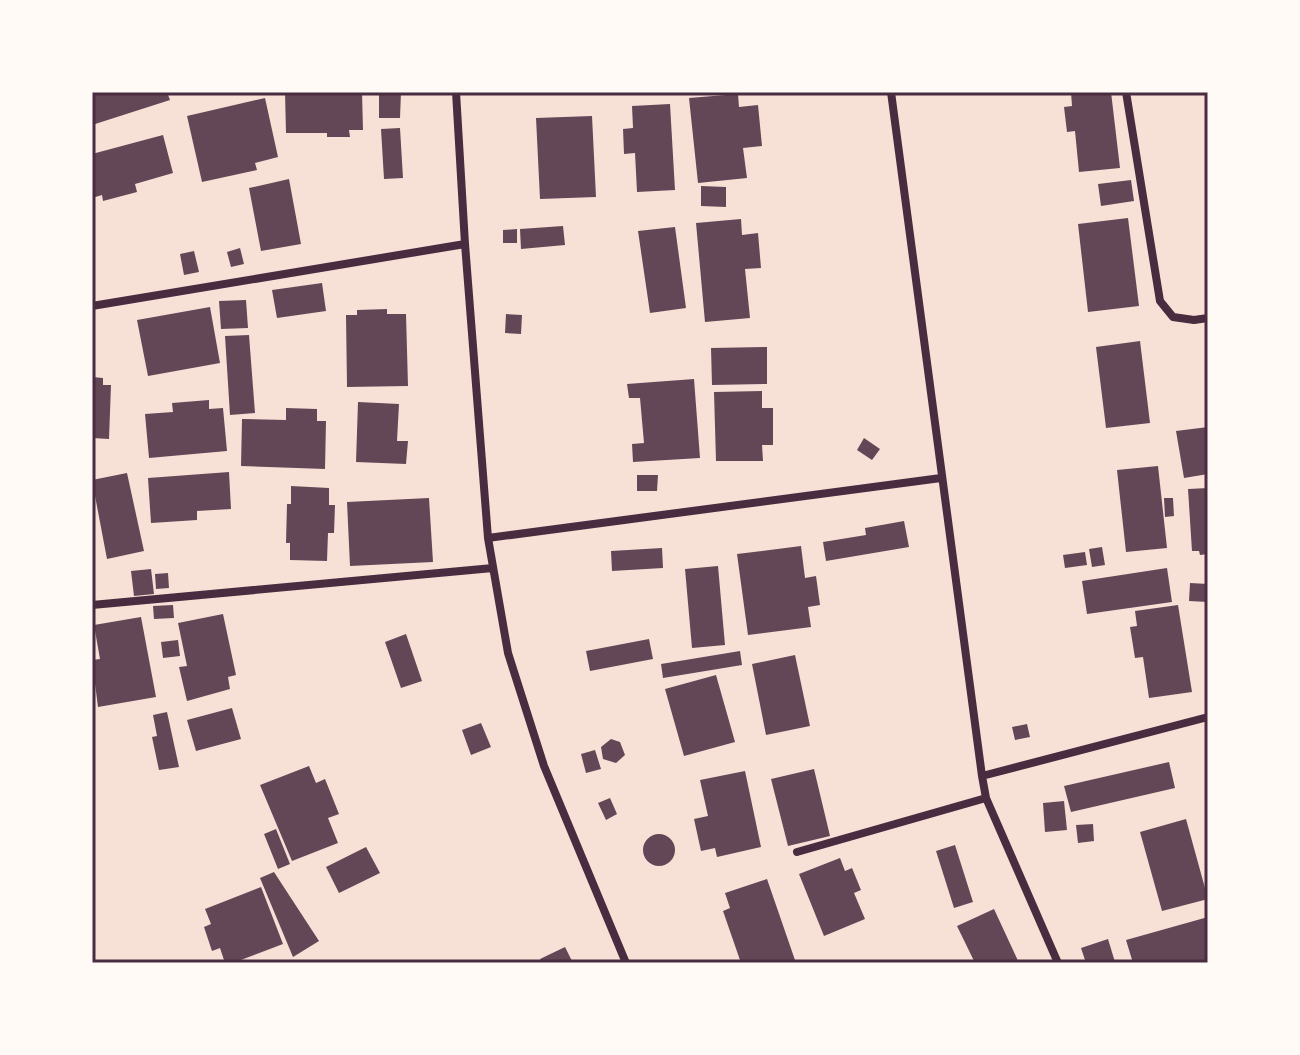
<svg xmlns="http://www.w3.org/2000/svg" width="1300" height="1055" font-family="'DM Sans',sans-serif">
<rect width="100%" height="100%" fill="#f7e1d7"/>
<path fill="#644757" d="M92,92h75l3,8 -78,25z
M285,92h77l1,38h-14l1,7h-23v-4h-41z
M379,92h22l-1,26h-21z
M1071,92h40l9,76 -41,4 -4,-41 -8,1 -3,-25 8,-1z
M738,94l1,13 19,-2 4,41 -19,2 4,30 -49,5 -9,-85z
M265,98l13,59 -23,6 2,7 -55,12 -15,-66z
M670,104l5,86 -38,2 -2,-39 -11,1 -1,-25 10,-1 -1,-22z
M592,116l4,81 -56,2 -4,-81z
M400,128l3,50 -19,1 -3,-50z
M163,135l10,38 -38,11 2,8 -34,9 -1,-6 -10,3v-44z
M289,179l12,65 -40,7 -12,-63z
M1131,180l3,21 -33,5 -3,-22z
M701,186l25,1v20l-25,-1z
M1128,218l11,88 -51,6 -10,-88z
M741,219l1,16 16,-2 3,35 -16,1 5,49 -45,4 -9,-99z
M563,226l2,19 -44,4 -1,-20z
M675,227l11,81 -36,5 -12,-82z
M517,229v14h-14v-13z
M240,248l4,16 -13,3 -4,-15z
M194,251l5,21 -15,3 -4,-21z
M322,283l4,28 -49,7 -5,-28z
M246,300l2,28 -27,1 -2,-28z
M210,307l10,56 -72,13 -11,-56z
M387,309v5h19l2,72 -61,1 -1,-72h11v-5z
M506,314l16,1 -1,19 -16,-1z
M249,335l6,78 -25,2 -5,-79z
M1140,341l10,82 -44,5 -10,-81z
M767,347v37l-55,1 -1,-37z
M92,377l11,1v7h8l-2,54 -17,-1z
M694,379l6,79 -67,4 -1,-18 12,-1 -4,-45h-11l-2,-14z
M762,391v17h11v37h-11l1,16h-47l-2,-69z
M209,400v9l14,-1 4,43 -78,7 -4,-44 28,-2 -1,-9z
M358,402l41,2 -2,37h11l-2,23 -50,-2z
M286,408l31,1v12h9l-1,48 -84,-3 1,-47 44,1z
M1208,427v47l-24,4 -8,-47z
M864,438l16,11 -8,11 -15,-10z
M1158,466l9,82 -41,4 -9,-82z
M229,472l2,37 -34,2v9l-46,3 -3,-45z
M127,473l17,78 -37,8 -15,-79z
M637,475h21l-1,16h-20z
M291,486l38,2v17h6l-1,28h-6l-1,28 -37,-1v-17h-4l1,-39h4z
M1208,488v66l-8,1 -1,-4h-7l-4,-62z
M429,498l4,64 -83,4 -3,-64z
M1164,498h9l1,18 -9,1z
M904,521l5,26 -83,14 -3,-19 43,-7 -1,-7z
M801,546l4,32 11,-2 4,29 -12,2 3,20 -63,8 -11,-81z
M1102,547l3,18 -13,2 -3,-18z
M662,548l1,20 -51,3 -1,-20z
M1085,552l2,13 -22,3 -2,-13z
M718,566l7,79 -33,3 -7,-79z
M1167,568l5,34 -85,12 -5,-33z
M151,569l3,25 -20,2 -3,-25z
M168,573l1,15 -13,1 -1,-15z
M1190,583l18,1v18l-19,-1z
M173,605l1,13 -20,1 -1,-13z
M1178,605l14,87 -43,6 -6,-41 -8,1 -5,-31 7,-1 -2,-15z
M223,614l13,61 -8,2 2,12 -43,12 -8,-34 8,-1 -9,-43z
M141,617l15,80 -58,10 -6,-47 8,-1 -6,-34z
M406,634l16,47 -21,7 -16,-46z
M649,639l4,20 -63,12 -4,-20z
M178,640l2,16 -17,2 -2,-16z
M740,651l2,14 -79,13 -2,-14z
M795,655l15,71 -44,9 -14,-71z
M716,675l19,67 -51,14 -19,-67z
M232,708l9,31 -45,12 -9,-31z
M167,712l12,55 -20,3 -7,-33 5,-1 -4,-21z
M481,723l10,24 -20,8 -9,-25z
M1027,724l3,13 -15,3 -3,-13z
M611,739l9,3 5,13 -9,8 -13,-4 -2,-12z
M595,750l6,19 -15,4 -5,-19z
M1169,762l6,26 -104,24 -7,-26z
M309,766l7,17 9,-4 14,35 -11,4 10,25 -46,18 -32,-76z
M814,769l16,67 -42,10 -17,-67z
M745,771l16,76 -44,10 -2,-9 -14,3 -7,-32 14,-3 -8,-36z
M610,798l7,16 -11,6 -8,-17z
M1064,801l3,29 -22,2 -2,-29z
M1186,819l22,80 -46,12 -22,-79z
M1093,824l1,17 -16,2 -2,-18z
M276,829l14,35 -12,5 -14,-35z
M643 850a16 16 0 1 1 32 0a16 16 0 1 1-32 0Z
M955,845l18,57 -19,6 -18,-57z
M366,847l14,26 -41,20 -13,-26z
M840,858l5,13 7,-3 9,22 -7,3 11,26 -41,17 -25,-62z
M274,872l45,69 -26,16 -33,-79z
M767,879l29,84h-55l-18,-52 7,-3 -5,-15z
M261,887l22,57 -50,19h-8l-5,-15 -8,3 -8,-24 7,-3 -6,-15z
M994,909l25,54h-44l-18,-37z
M1208,917v45l-75,1 -7,-23z
M1108,939l7,23 -29,1 -5,-15z
M565,947l8,16h-31l-2,-4z"/>
<g fill="none" stroke-linecap="round" stroke-linejoin="round">
<path stroke="#4a2c40" stroke-width="8" d="M456,92l9,152 23,294 20,115 36,113 82,197
M891,92l91,684 4,22 72,165
M1126,92l34,209 13,16 21,3 14,-2
M92,306l373,-62
M488,538l453,-60
M92,605l401,-37
M982,776l226,-59
M797,852l189,-54"/>
</g>
<rect width="1300" height="1055" fill="none" stroke="#fffaf5" stroke-width="188"/>
<rect x="94" y="94" width="1112" height="867" fill="none" stroke="#4a2c40" stroke-width="3"/>
</svg>
